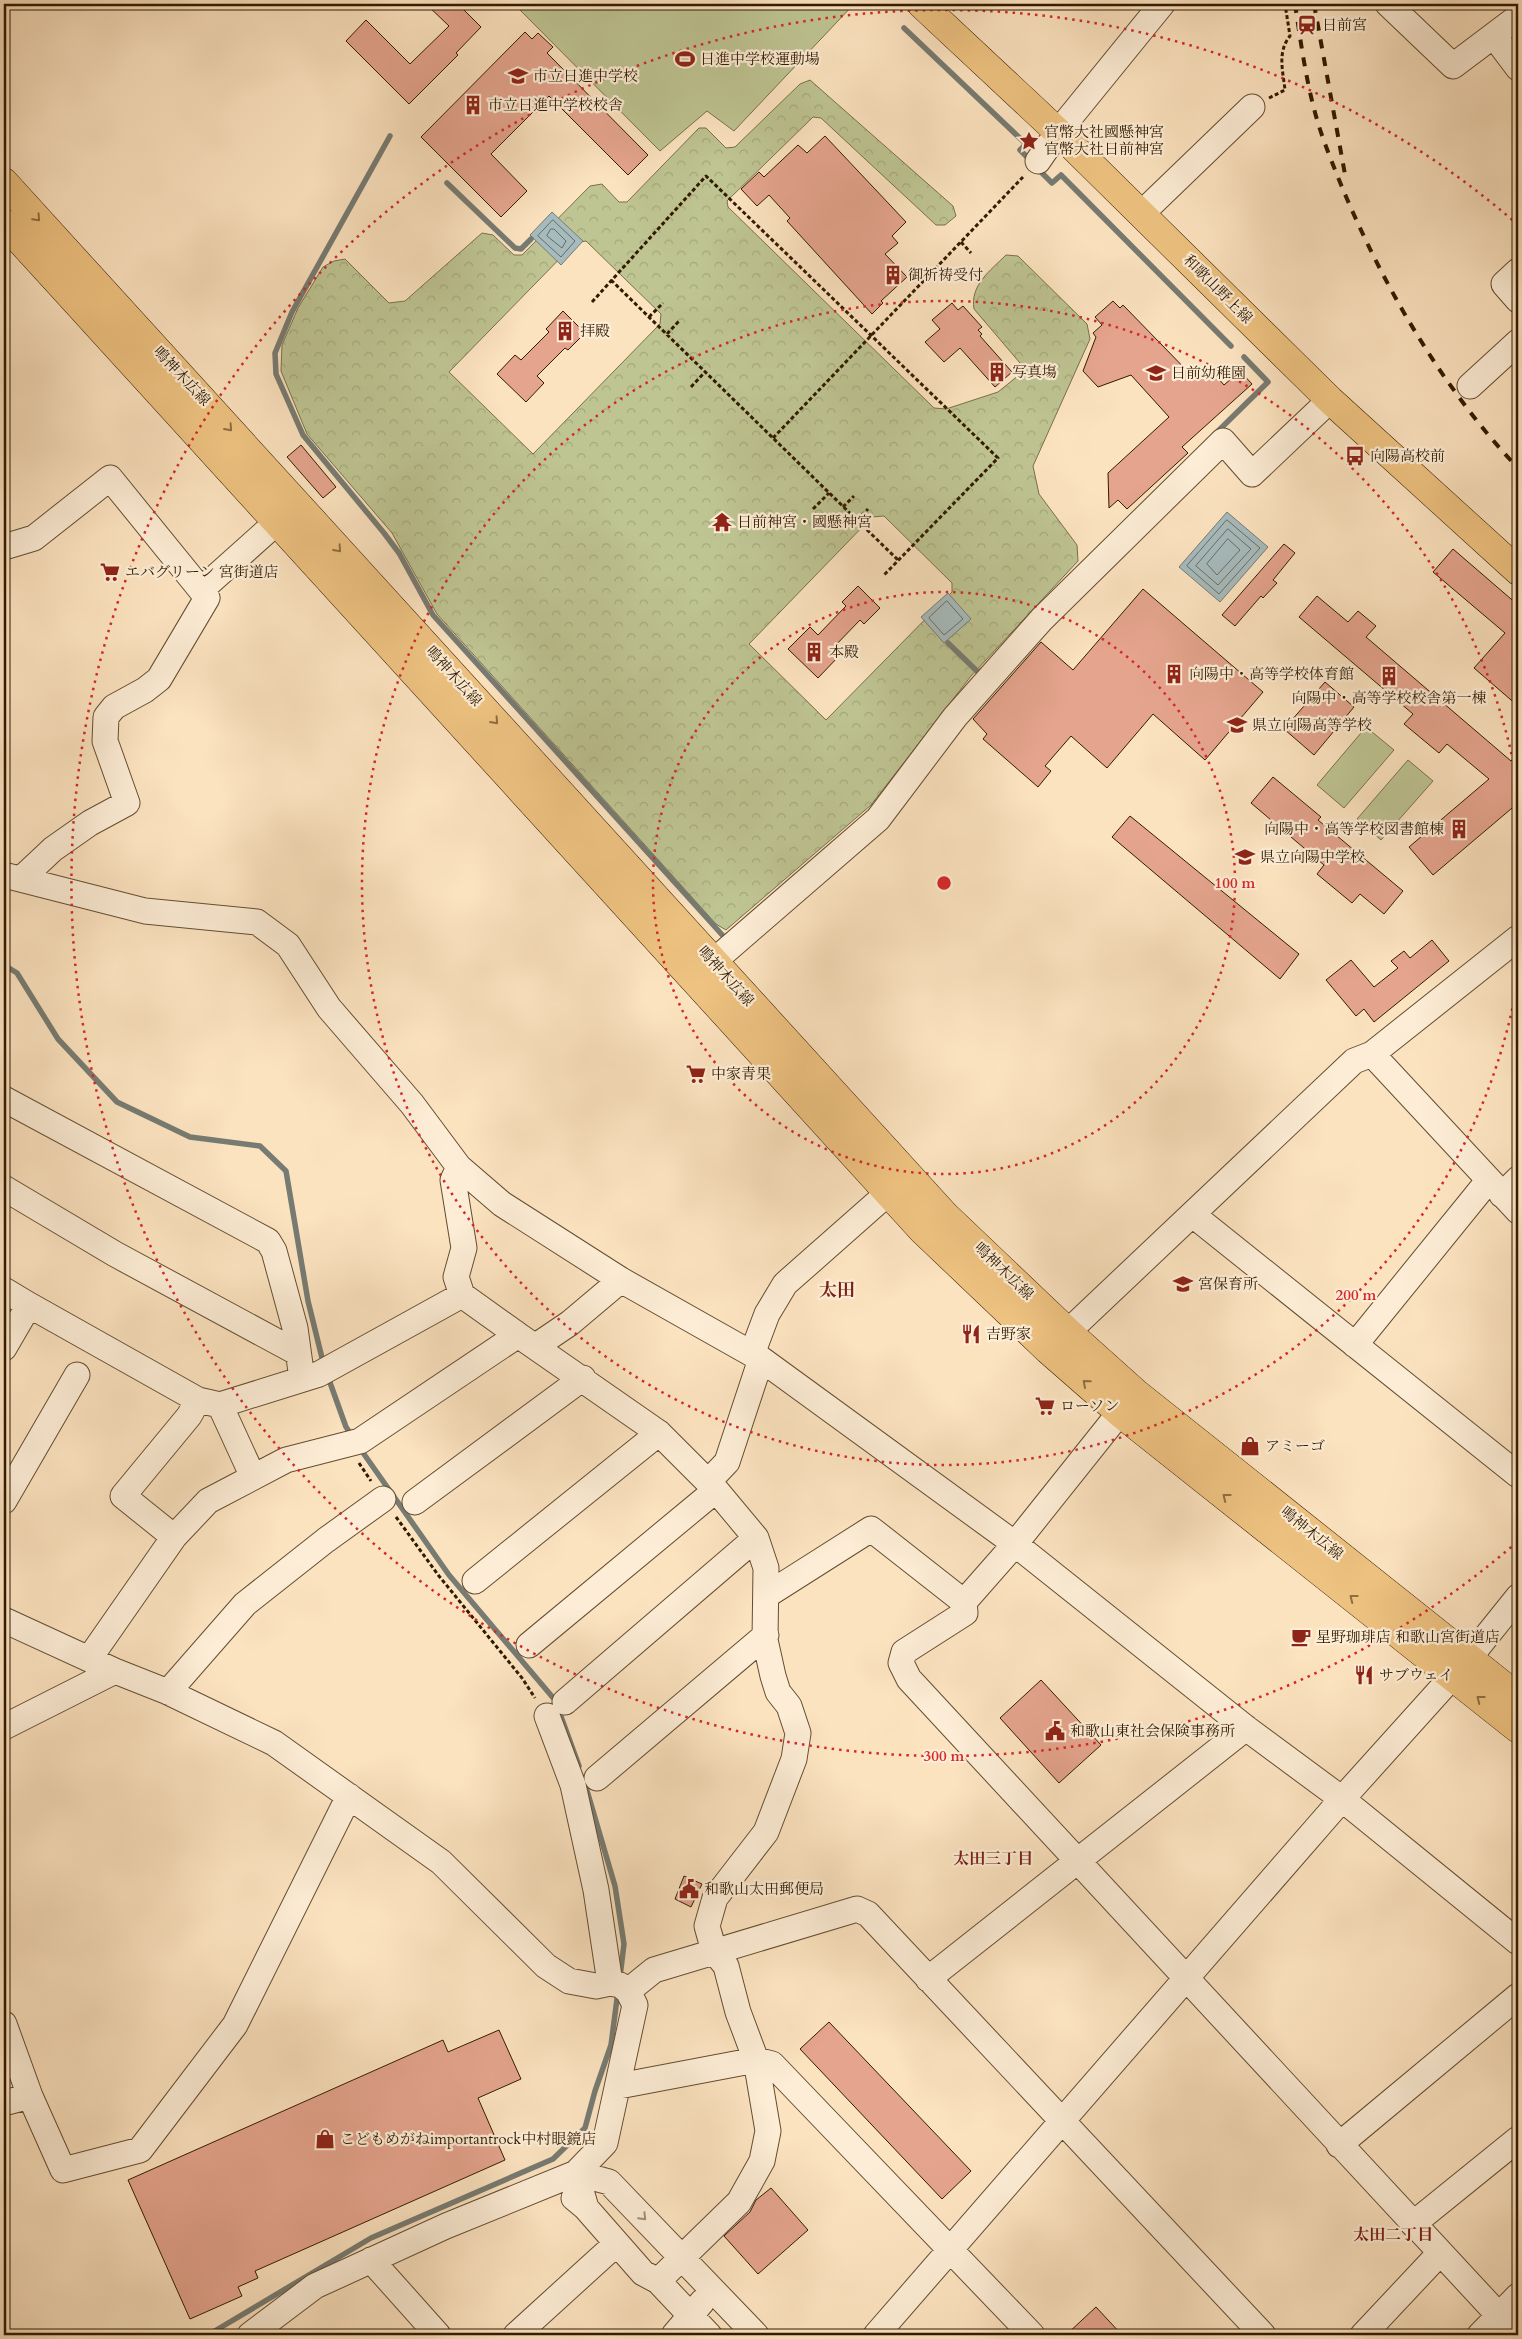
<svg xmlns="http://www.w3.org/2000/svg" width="1522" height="2339" font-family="Cardo,'Noto Serif JP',serif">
<defs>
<pattern id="forest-crowns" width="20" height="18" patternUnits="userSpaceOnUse" patternTransform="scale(1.25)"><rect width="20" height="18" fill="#bec492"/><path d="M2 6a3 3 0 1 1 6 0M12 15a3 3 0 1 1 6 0" fill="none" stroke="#a4a87c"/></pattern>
</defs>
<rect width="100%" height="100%" fill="#fce3c0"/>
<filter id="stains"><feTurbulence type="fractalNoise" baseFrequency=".004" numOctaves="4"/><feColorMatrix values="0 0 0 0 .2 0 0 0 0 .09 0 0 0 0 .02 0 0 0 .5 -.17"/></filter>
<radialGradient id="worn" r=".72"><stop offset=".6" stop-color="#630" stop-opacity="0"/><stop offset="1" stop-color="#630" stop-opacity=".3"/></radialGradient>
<path fill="#bec492" stroke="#787049" d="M519,4h335l-120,127 -27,-20 -47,40 -144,-145z
M1366,727l28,23 -50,58 -27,-23z
M1408,760l25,21 -52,59 -24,-21z"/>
<path fill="url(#forest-crowns)" stroke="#787049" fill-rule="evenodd" d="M810,80l143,126 3,10 -11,9h-9l-115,-107 -8,-1 -86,84 1,6 206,201 12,1 52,-17 21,-17 1,-12 -46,-54c-4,-24 16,-38 32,-54l12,1 69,68 3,15 -57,127 6,28 38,51 1,16 -107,115 -100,129 -145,125 -10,-6 -279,-310 -45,-81 -85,-99 -26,-63 1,-26 16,-37 25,-41 11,-6 11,-2 44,44 16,-2 77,-68 11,2 21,20h8l68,-69 12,-2 17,18h8l72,-74h7l20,20 9,-1 65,-63zM586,241l75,73 -1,10 -127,130 -84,-82 126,-129zM884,516l68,67v9l-126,128 -77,-76 123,-127z"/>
<path fill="#a6bbbe" stroke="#777b72" d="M552,212l31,29 -22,24 -31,-30z
M1227,512l41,35 -48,55 -41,-35z
M948,593l23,26 -27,24 -23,-26z"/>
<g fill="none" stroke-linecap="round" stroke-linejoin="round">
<path stroke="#6c6b5f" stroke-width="1" d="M553,220l22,21 -14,16 -23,-21z
M551,229h3l12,12 -4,7 -15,-12z
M1227,520l33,28 -41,46 -32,-28z
M1228,529l23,20 -33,36 -22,-19z
M1228,539l12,11 -23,25 -10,-11z
M947,601l16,18 -19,16 -15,-17z"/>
<path stroke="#777b72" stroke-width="5.5" d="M904,28l122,116 -6,6 12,12
M390,136l-98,176 -17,41 1,21 27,61 81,98 15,20 34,62 292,323 3,-3
M1038,169l14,14 9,-8 170,171
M447,183l68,65 6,1 10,-10
M1215,434l53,-52 -24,-25
M948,643l31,30 3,-3
M4,965l13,8 41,66 59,63 73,35 70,9 26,25 22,130 16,65
M328,1377l18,50 7,10
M359,1447l90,128 106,125 24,66
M583,1777l32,109 9,58 -4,33
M208,2335l163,-97 182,-79 32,-31 10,-37 16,-46 7,-54"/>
</g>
<path fill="#e5a48e" stroke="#311b00" d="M426,4h32l23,23 -25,26 2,2 -49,49 -63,-63 20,-21 44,44 39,-38z
M525,32l7,7 6,-6 15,14 -6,6 101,102 -20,20 -79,-79 -58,58 36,37 -26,26 -80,-80z
M825,136l81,86 -14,14 6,7 -13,11 22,23 -26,24 2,2 -11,11 -85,-93 3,-3 -21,-23 -12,11 -16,-17 18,-17 5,5 34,-32 9,8z
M1113,301l7,7 3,-3 74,76 13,-12 14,16 16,-14 12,13 -70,63 6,6 -61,56 -9,-9 -9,8 -1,-35 61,-56 -38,-42 -33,12 -15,-16 13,-34 -3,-4 9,-8 -7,-8z
M952,303l6,7 5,-4 19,21 -4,3 4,4 -2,2 32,36 -17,15 -35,-39 -16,14 -19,-20 15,-13 -8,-9z
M563,311l22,22 -17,17 -3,-2 -28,28 7,7 -18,19 -29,-28 18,-19 6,5 28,-28 -3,-3z
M301,445l35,42 -13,11 -36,-41z
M1284,544l11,9 -22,27 4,3 -14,15 -2,-2 -26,30 -13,-11z
M1453,549l65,56v101l-44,-38 31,-35 -72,-61z
M858,586l22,22 -16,16 -4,-4 -28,29 7,7 -21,22 -30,-29 22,-22 8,8 28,-29 -4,-4z
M1143,589l120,103 -58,68 -52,-46 -46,54 -36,-32 -26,30 6,5 -13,16 -55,-48 4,-5 -14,-15 68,-77 32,28z
M1317,596l31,26 10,-11 18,15 -10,11 145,124 7,-6v48l-85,72 -24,-28 80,-68 -42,-35 -8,9 -35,-29 9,-10 -114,-97z
M1325,682l29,25 -40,48 -30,-26z
M1273,777l48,40 -3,3 85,71 -19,23 -24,-20 -8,9 -35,-29 7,-9 -73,-62z
M1130,816l169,138 -19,25 -168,-142z
M1432,940l17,21 -75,61 -10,-13 -8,7 -30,-36 25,-20 23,27 24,-19 -7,-7 13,-10 6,7z
M1041,1680l60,65 -42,38 -59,-65z
M684,1876l18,8 -11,23 -16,-8z
M829,2022l142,149 -29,28 -142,-150z
M499,2030l22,49 -43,19 27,62 -250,111 3,7 -20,9 4,9 -52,23 -62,-139 315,-140 5,12z
M771,2188l37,42 -50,44 -34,-38 26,-24 6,-12z
M1096,2307l26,28h-56z"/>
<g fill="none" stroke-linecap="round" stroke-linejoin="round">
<defs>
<path id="minor" d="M1388,4l65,62 65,-49
M1494,36l24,32
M1038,161l20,-29 104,-128
M1141,214l111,-107
M1518,271l-14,13 14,16
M1470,386l48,-44
M4,547l30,-9 76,-60 91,112 76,-68
M4,875l141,36 112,11 31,23 41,63 83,96 47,63 43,37 119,76 140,79 254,185 231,184 96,71 176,143
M21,879l32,-30 37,-26 37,-20 -22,-62 1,-24 8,-10 31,-17 14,-11 48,-81 -6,-8
M699,974l179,-155 77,-102 87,-98 181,-178 29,33 78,-74
M1372,1054l146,157
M4,1099l264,142 6,10 21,77 7,51
M459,1167l-6,13 11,68 -8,29 6,18 56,40
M4,1188l111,66 183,99
M1502,1195l16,-16
M1193,1215l325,260
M4,1290l25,15
M1054,1345l300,-284 18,-7 146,-116
M1355,1345l133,-164
M536,1346l34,-23 51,-43
M4,1348l25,-43 169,95
M752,1354l15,-40 18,-30 103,-91
M1133,1396l-118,148 -51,58 1,11 -61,39 -3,11 8,16 608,656
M220,1405l33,72
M708,1482l19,-20 34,-103
M4,1501l73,-126
M415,1502l168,-124
M174,1537l-51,-41 66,-80 9,-16 22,5 99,-31 143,-79
M475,1581l184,-148
M767,1595l104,-66 93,73
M4,1620l111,51 53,21 106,51 167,119 105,104 23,15 27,5 14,-3 10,2 8,6 7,14 -30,138 -29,30 -130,53 -131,60 -65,49
M529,1645l187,-155
M89,1659l85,-122 34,-36 78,-41 74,-19 158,-106 141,98 57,57 40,48 10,30 -1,72 8,36 5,16 11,14 9,27 -4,26 -28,73 -51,66 -8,28 7,25 12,15 12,46 18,48 12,71 -6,30 -23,41 -81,79
M168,1692l77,-88 81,-64 57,-41
M565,1702l191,-164
M547,1716l26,69 23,105 14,93
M4,1727l111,-56
M597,1778l169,-143
M928,1979l318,-251
M628,1991l26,-21 203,-61 11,5 395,421
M4,2024l26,72
M619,2086l137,-26 16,4 260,271
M4,2103l26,-7 33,74 77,-20 95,-125 114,-229
M1339,2145l179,-149
M574,2198l12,10 57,65 15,8 51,54
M586,2208l-10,-35 33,9 147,153
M1413,2224l105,-85
M371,2260l67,75
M516,2335l100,-91
M674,2335l28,-33
M876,2335l466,-536 127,-141 49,-61
M1363,2335l77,-82
M1480,2335l38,-39"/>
<path id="major" d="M921,4l137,128 272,268 188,171
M4,182l941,1033 123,117 68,61 382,304
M4,223l918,1007 126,120 72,63 398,316"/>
</defs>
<use href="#minor" stroke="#644d30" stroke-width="27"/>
<use href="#major" stroke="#311b00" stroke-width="29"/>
<path stroke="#311b00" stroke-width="3" stroke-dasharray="4 2.5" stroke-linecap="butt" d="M1269,98l16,-8c-2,-19 -8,-38 5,-54l-5,-32
M961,242l10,11
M611,280l288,281
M592,302l114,-126 292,282 -114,117
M649,317l14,-14
M667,334l12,-13
M691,387l14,-15
M773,438l250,-261
M843,507l11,-11
M813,509l16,-16
M857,520l11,-11
M359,1463l12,18
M396,1517l43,59 83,102 13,20"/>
<use href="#minor" stroke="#fdedd6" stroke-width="25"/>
<use href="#major" stroke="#eec280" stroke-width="28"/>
<path stroke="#311b00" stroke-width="4" stroke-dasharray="9 9" stroke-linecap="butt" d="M1295,4c7,46 13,93 29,137 42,115 109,238 194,327
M1314,4l32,176"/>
</g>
<defs><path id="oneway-chevron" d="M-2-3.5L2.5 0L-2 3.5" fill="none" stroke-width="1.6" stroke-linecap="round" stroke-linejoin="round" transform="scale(1.25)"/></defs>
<g stroke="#906e40">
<use href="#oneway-chevron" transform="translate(37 218) rotate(47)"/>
<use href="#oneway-chevron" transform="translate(229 428) rotate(48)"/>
<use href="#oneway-chevron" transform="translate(338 549) rotate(48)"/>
<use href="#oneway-chevron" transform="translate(495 721) rotate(48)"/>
<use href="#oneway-chevron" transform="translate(1086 1383) rotate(-139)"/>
<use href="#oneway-chevron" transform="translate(1226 1497) rotate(-142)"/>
<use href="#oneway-chevron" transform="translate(1353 1598) rotate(-142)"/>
<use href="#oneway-chevron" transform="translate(1480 1699) rotate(-142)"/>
</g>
<use stroke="#a18e76" href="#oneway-chevron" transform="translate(643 2217) rotate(46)"/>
<g fill="none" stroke="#d62828" stroke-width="2.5" stroke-dasharray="2.5 5">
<circle cx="944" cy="883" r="291"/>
<path d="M1518 979A582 582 0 1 1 1518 787"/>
<path d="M1517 1542A873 873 0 1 1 1517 224"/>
</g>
<defs>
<symbol id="station-bare" viewBox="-9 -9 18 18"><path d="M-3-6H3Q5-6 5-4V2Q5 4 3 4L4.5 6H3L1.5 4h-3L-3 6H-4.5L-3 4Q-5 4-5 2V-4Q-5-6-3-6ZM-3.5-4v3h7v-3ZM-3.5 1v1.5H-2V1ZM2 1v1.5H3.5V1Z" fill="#8f2418" stroke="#fdedd6" stroke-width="2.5" paint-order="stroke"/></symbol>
<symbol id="stadium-bare" viewBox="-9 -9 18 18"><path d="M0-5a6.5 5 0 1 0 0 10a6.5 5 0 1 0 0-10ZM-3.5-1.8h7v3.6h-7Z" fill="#8f2418" stroke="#fdedd6" stroke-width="2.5" paint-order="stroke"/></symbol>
<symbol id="school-bare" viewBox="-9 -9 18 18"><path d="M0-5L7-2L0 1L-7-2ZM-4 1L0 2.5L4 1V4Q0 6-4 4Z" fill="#8f2418" stroke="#fdedd6" stroke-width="2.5" paint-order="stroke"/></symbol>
<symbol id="building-bare" viewBox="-9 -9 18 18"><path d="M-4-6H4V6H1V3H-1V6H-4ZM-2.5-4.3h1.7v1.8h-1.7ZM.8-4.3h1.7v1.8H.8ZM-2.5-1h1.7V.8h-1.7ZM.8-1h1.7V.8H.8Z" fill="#8f2418" stroke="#fdedd6" stroke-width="2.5" paint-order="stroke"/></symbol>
<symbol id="sight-bare" viewBox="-9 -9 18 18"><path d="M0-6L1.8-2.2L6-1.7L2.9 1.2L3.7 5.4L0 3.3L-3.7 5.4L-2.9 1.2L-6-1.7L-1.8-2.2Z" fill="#8f2418" stroke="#fdedd6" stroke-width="2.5" paint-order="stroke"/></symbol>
<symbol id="bus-bare" viewBox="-9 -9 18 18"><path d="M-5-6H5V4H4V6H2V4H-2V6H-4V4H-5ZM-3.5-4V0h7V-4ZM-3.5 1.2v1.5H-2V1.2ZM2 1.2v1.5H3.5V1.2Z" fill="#8f2418" stroke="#fdedd6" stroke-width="2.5" paint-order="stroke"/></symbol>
<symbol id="temple-bare" viewBox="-9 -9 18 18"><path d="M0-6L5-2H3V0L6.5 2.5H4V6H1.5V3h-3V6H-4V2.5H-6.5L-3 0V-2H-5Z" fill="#8f2418" stroke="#fdedd6" stroke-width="2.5" paint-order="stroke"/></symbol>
<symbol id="supermarket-bare" viewBox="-9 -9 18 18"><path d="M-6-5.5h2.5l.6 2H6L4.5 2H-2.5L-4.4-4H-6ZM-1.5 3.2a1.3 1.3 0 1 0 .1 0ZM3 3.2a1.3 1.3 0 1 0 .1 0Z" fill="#8f2418" stroke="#fdedd6" stroke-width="2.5" paint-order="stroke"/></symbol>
<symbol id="restaurant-bare" viewBox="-9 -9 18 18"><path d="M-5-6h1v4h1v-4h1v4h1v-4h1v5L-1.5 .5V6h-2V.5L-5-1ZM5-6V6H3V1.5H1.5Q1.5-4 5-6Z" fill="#8f2418" stroke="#fdedd6" stroke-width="2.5" paint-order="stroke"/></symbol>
<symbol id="shop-bare" viewBox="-9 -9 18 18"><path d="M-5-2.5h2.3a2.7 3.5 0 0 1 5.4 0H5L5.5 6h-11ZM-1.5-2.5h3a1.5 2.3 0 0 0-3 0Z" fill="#8f2418" stroke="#fdedd6" stroke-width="2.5" paint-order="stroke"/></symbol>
<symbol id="cafe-bare" viewBox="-9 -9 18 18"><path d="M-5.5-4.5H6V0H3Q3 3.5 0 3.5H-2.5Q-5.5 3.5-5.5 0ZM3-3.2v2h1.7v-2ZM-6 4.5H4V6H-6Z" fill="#8f2418" stroke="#fdedd6" stroke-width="2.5" paint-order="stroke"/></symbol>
<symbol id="civic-bare" viewBox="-9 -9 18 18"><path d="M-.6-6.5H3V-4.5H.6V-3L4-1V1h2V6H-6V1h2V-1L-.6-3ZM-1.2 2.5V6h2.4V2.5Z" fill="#8f2418" stroke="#fdedd6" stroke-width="2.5" paint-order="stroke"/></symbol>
</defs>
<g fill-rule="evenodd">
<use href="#station-bare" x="1293" y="11" width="28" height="28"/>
<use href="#stadium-bare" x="671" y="45" width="28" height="28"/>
<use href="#school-bare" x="504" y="62" width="28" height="28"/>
<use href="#building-bare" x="459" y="91" width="28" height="28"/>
<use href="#sight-bare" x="1015" y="127" width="28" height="28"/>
<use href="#building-bare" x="879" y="261" width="28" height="28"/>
<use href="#building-bare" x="551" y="317" width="28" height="28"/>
<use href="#building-bare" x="983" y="358" width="28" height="28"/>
<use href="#school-bare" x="1142" y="359" width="28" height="28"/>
<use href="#bus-bare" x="1341" y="442" width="28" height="28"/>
<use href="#temple-bare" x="708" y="508" width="28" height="28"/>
<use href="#supermarket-bare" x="96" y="558" width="28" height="28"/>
<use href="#building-bare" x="800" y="638" width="28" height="28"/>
<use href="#building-bare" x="1160" y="660" width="28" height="28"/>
<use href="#building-bare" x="1375" y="662" width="28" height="28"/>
<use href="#school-bare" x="1223" y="711" width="28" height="28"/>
<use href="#building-bare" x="1445" y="815" width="28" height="28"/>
<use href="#school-bare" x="1231" y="843" width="28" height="28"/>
<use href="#supermarket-bare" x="682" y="1060" width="28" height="28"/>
<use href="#school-bare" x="1169" y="1270" width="28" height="28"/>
<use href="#restaurant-bare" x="957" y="1320" width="28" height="28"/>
<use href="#supermarket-bare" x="1031" y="1392" width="28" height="28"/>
<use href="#shop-bare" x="1236" y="1432" width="28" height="28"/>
<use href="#cafe-bare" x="1287" y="1623" width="28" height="28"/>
<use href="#restaurant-bare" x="1350" y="1661" width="28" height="28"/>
<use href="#civic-bare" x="1041" y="1717" width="28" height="28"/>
<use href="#civic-bare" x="675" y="1875" width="28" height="28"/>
<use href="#shop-bare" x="311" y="2125" width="28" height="28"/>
</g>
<g text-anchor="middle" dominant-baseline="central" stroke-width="4.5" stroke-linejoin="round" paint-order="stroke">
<g font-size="15" fill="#311b00" stroke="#fdedd6" text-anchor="start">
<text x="1322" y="25">日前宮</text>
<text x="700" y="59">日進中学校運動場</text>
<text x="533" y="76">市立日進中学校</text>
<text x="488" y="105">市立日進中学校校舎</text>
<text x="1044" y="132">官幣大社國懸神宮<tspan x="1044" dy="17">官幣大社日前神宮</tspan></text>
<text x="908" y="275">御祈祷受付</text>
<text x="580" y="331">拝殿</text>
<text x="1012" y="372">写真塲</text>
<text x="1171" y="373">日前幼稚園</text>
<text x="1370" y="456">向陽高校前</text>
<text x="737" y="522">日前神宮・國懸神宮</text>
<text x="125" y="572">エバグリーン 宮街道店</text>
<text x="829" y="652">本殿</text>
<text x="1189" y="674">向陽中・高等学校体育館</text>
<text x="1389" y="698" text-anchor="middle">向陽中・高等学校校舎第一棟</text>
<text x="1252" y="725">県立向陽高等学校</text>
<text x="1444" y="829" text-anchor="end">向陽中・高等学校図書館棟</text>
<text x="1260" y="857">県立向陽中学校</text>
<text x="711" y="1074">中家青果</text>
<text x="1198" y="1284">宮保育所</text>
<text x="986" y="1334">吉野家</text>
<text x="1060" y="1406">ローソン</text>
<text x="1265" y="1446">アミーゴ</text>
<text x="1316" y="1637">星野珈琲店 和歌山宮街道店</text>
<text x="1379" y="1675">サブウェイ</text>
<text x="1070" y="1731">和歌山東社会保険事務所</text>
<text x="704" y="1889">和歌山太田郵便局</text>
<text x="340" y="2139">こどもめがねimportantrock中村眼鏡店</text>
</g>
<g font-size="15" fill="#311b00" stroke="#fdedd6">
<text transform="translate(1218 289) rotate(45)">和歌山野上線</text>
<text transform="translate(182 376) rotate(47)">鳴神木広線</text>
<text transform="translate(454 676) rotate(48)">鳴神木広線</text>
<text transform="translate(726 976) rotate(48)">鳴神木広線</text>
<text transform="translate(1004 1271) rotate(44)">鳴神木広線</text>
<text transform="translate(1312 1533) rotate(39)">鳴神木広線</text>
</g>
<g font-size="16" font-weight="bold" fill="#7a1f14" stroke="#fdedd6">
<text x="993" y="1859">太田三丁目</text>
<text x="1393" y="2235">太田二丁目</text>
</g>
<g font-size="18" font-weight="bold" fill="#7a1f14" stroke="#fdedd6">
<text x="837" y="1290">太田</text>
</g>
</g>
<circle cx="944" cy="883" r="8" fill="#d62828" stroke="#fdedd6" stroke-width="2.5"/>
<g font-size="15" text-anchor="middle" font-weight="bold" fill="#d62828" stroke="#fdedd6" stroke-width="4.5" stroke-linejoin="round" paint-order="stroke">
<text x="1235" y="888">100 m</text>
<text x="1356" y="1300">200 m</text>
<text x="944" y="1761">300 m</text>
</g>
<rect width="1522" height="2339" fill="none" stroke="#fce3c0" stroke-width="20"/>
<rect x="5" y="5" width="1512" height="2329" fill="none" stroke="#311b00" stroke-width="2.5"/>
<rect x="10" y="10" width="1502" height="2319" fill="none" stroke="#311b00"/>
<rect width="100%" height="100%" filter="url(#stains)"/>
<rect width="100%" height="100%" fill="url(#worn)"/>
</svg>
